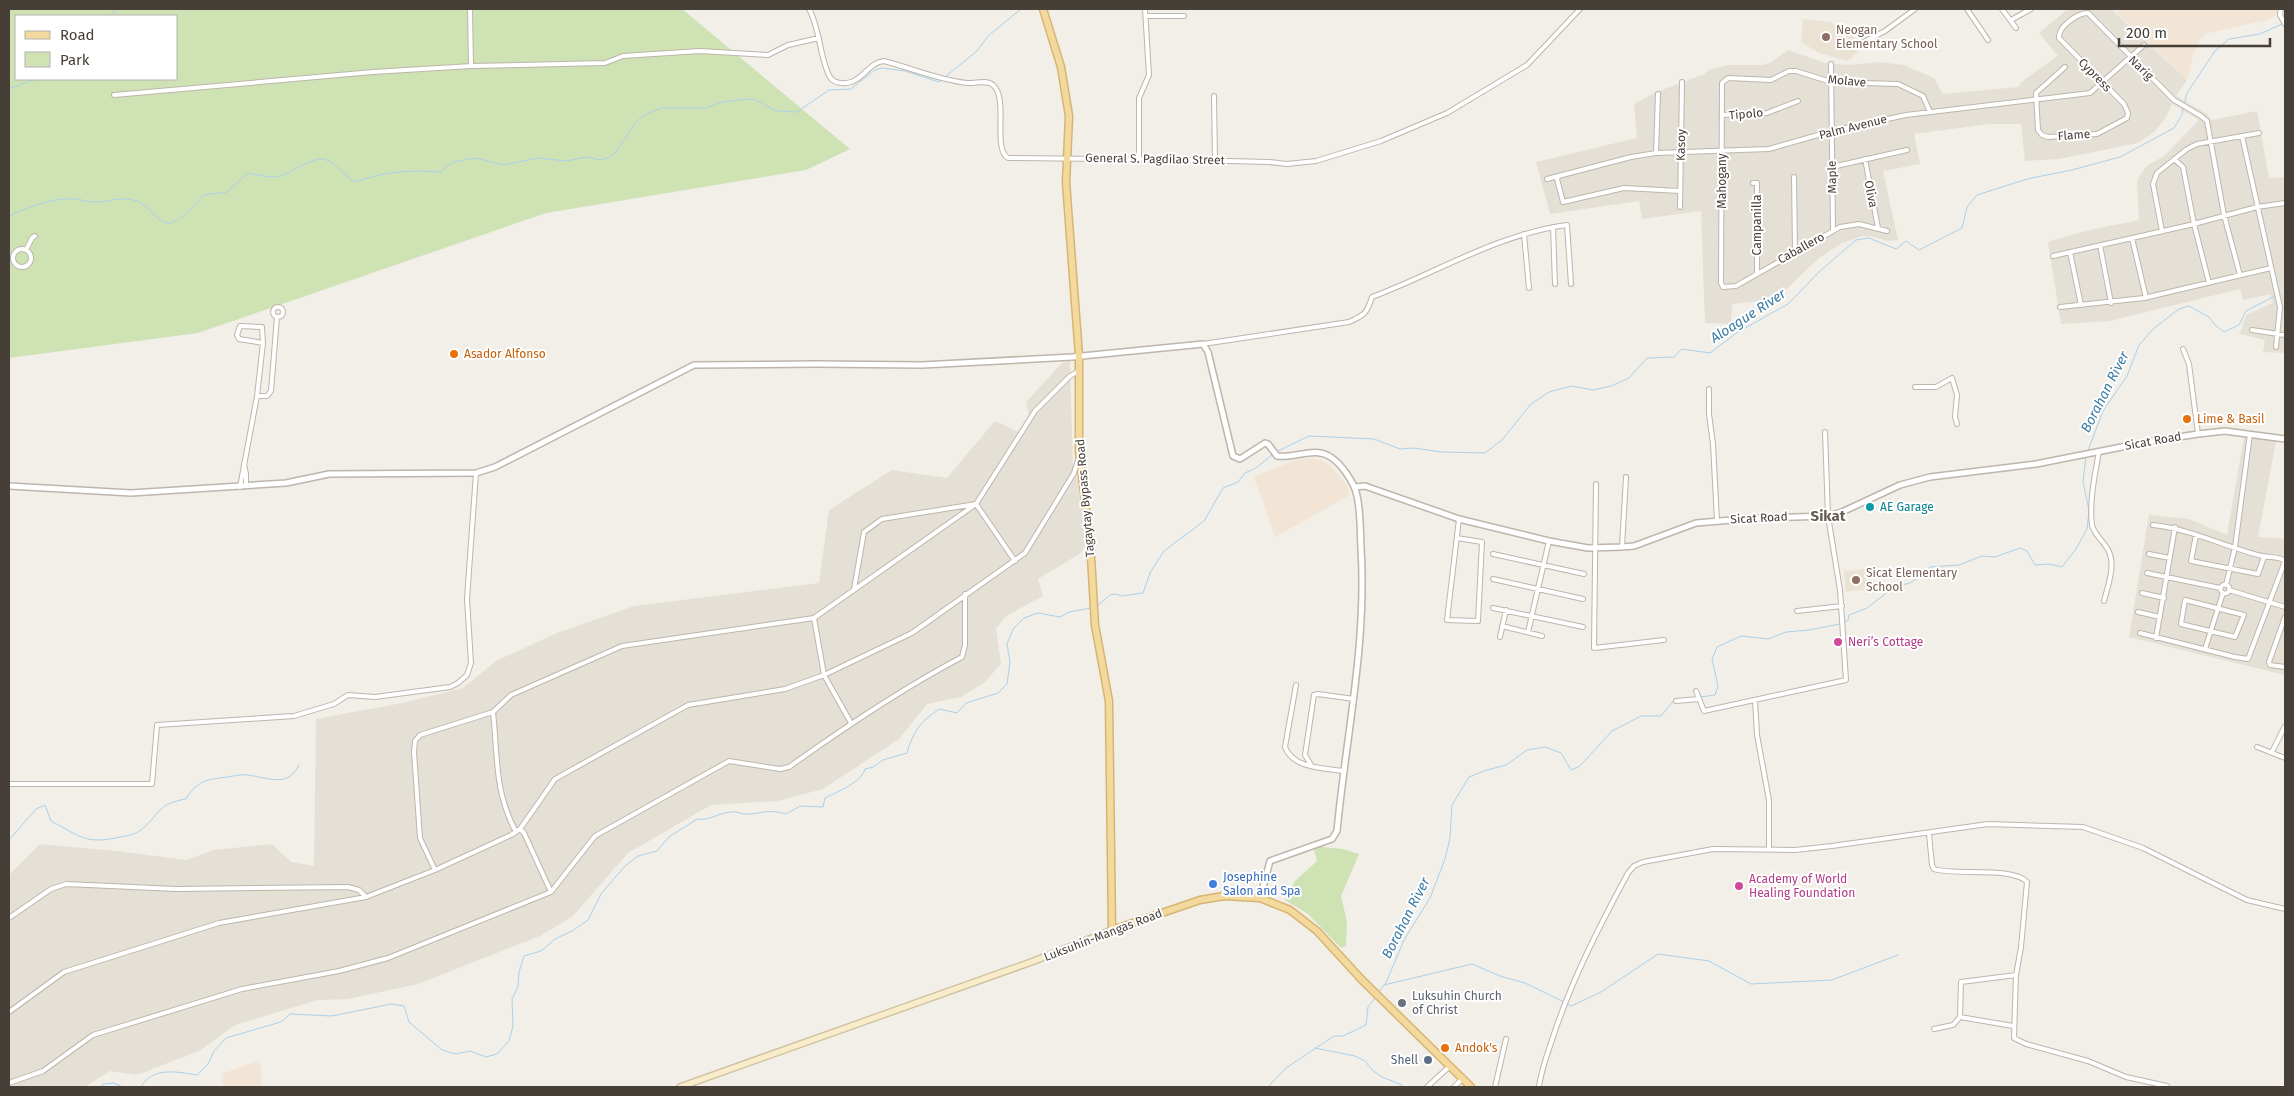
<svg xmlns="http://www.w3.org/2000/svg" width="2294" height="1096" font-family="'Fira Sans',sans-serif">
<rect width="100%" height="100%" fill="#f2eee8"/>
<path fill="#e5e0d6" d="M2068,9h43l76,71 -11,16 31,18 4,6 46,-9 12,67 16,-1v176l-22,-1 2,-12 -25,-6 6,-19 27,-12 -3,-9 -27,6 -3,-11 -131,32 -48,3 -13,-82 37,-11 54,-11 -2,-39 5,-9 6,-7 15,-8 36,-37 -27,-16 -7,15 -11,13 -16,11 -79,16 -34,2 -4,-37h-32l-75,10 6,30 -37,7 15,69 -10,1 -14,-4 -11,-1 -21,7 -23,15 -43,41 -44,5 -1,20 -26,-1 -4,-112 -59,8 -3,-18 -89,13 -14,-52 101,-24 -3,-34 20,-11 50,-19 5,-4 19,-5h34l8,-2 18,-13 37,13 23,2 32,-3 24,3 30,13 9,16 75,-7 7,-8 33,-23 -19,-23z
M1070,361l3,113 7,5 7,64 -6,10 -43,26 5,17 -37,20 -10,13 5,35 -17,19 -23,14 -34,7 -28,35 -76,50 -46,12 -66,4 -83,48 -56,64 -32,19 -122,48 -70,15 -30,1 -83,25 -34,25 -64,25 -27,-4 -25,16h-76v-212l31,-31 76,7 71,9 26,-10 59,-6 19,18 23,4 2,-147 86,-16 61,-15 33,-27 61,-28 77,-27 185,-23 10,-73 63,-40 55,8 48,-57 23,11 11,-16 -3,-14 36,-39z
M2244,437l32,4 -18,96 27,2v136l-156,-38 20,-122 40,4 38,16z"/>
<path fill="#f2e5d5" d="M2121,9h163l-14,10 -65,15 -6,7 -5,11 -7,28 -71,-68z
M1309,458l12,2 9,5 17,20 3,10 -75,42 -21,-61 46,-17z
M260,1060l2,27h-39l-1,-13z"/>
<path fill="#eae2d3" d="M1803,19l28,3 29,20 -3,11 -10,8 -28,-8 -18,-11z
M1866,569l2,20 -22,3 -2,-21z"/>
<path fill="#cfe2b4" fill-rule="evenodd" d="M9,9h673l168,140 -44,21 -260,43 -348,120 -189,25zM16,16h160v63h-160z
M1313,846l30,3 16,5 -18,42 6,26 -1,24 -5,2 -33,-34 -23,-14 10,-19 22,-20z"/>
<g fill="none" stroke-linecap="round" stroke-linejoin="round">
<path stroke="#aad1e9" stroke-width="1" d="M109,16l8,-7
M945,77l32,-26 11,-15 33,-27
M9,89l26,-10
M2184,104l3,-11 28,-42 14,-12 31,-5 22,-10
M9,216c20,-9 44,-19 67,-17 5,0 10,3 15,3 16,1 30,-7 46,-1 12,4 19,20 30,22 11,2 30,-20 36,-28l24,-3 21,-19c10,2 22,5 32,3 12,-4 32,-19 44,-17 13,4 20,18 32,23 28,-11 56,-12 85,-10l12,-10 23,-4 27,7 36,-7 27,3 21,-4 13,3 8,-2 7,-5 21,-31 8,-7 17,-7h46l15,-6 24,-3 10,1 20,11 21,1 32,-22 22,-1 24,-19 7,-2 23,3 34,11 3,-3
M1276,452l33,-16 65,3 26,10 14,-1 27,4 44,1 17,-13 29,-36 18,-12 22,-6 22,4 18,-4 18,-8 18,-20 27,-1 8,-8 28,4 28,-21 50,-28 32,-33 36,-31 13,-2 27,11 10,-8 13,9 43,-22 5,-21 10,-12 50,-16 45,-9 48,-13 54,-29 8,-13 1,-7
M2087,453l16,-42 24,-35 12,-31 14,-16 26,-20 10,-3 20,11 6,8 9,7 15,-7 7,-14 29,-15
M1097,606l13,-11 5,-1 7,2 21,-3 7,-20 14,-22 40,-30 19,-33 15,-6 7,-9 11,-5 16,-13
M1844,622l4,-2 1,-5 18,-7 27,-21 16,-4 11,-7 9,-9 29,-2 23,-9 13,1 25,-9 7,3 8,14 14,-1 13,3 14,-18 11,-20 2,-18 -6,-30 3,-24
M1700,697l15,-2 3,-9 -6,-27 5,-12 24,-11 27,3 18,-7 23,-2 31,-6
M9,840l27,-31 9,-4 6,16c29,15 34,24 69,16 7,-1 17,-3 22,-8 19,-16 15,-25 44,-30 10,-18 22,-20 42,-22 6,-1 13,-3 19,-2 20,2 41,14 52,-10
M1385,985l19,-45 26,-42 15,-39 5,-21 2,-33 17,-28 15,-6 22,-6 21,-15 18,-3 16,6 10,17 9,-4 32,-35 29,-15h20l14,-17 21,-2
M1379,992l5,-7 88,-21 28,12 25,7 39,19
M1567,1004l4,2 30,-14 57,-38 51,7 42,23 81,-4 66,-25
M1315,1048l40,8 10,5 7,9 10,7 20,8
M100,1087l3,-3 11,-1 9,4
M141,1087c11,-21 37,-15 56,-12l11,-11 6,-13 12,-13 55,-16 9,-8 42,2 59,-12 13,2 5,16 33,28 14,4 14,-3 16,6 11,-3 12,-13 4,-15 -1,-27 6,-12 1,-15 5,-16 17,-5 14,-12 17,-8 16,-11 13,-26 24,-28 13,-10 19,-5 12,-14 28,-18c12,2 21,-6 34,-7 4,-1 8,1 12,2 17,1 23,-6 43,0l14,-8 23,1 2,-9c12,-6 37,-16 40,-29l8,-2 10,-7 24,-7c6,-21 14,-33 33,-44l17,4 9,-10 32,-10 9,-9 3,-22 -3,-18 6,-15 11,-11 14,-5 22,4 9,-5 22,-4
M1268,1087l18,-19 48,-32h9l23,-11 2,-18 7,-9"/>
<defs>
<path id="minor" d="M470,9l1,57
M809,9c11,19 11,51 21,68 4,7 15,7 21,5 13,-4 19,-20 33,-21 27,7 55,19 83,22 8,1 19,-4 26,2 16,13 -1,64 15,73l180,2 81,2 18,2 29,-3 65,-20 66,-28 80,-48 53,-56
M1967,9l21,31
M2002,9l14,19
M2281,9l-1,6 5,9
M1146,16h38
M2011,20l20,-11
M1858,45l27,-14 30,-22
M1831,64l2,166
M2065,67l-29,26 2,37 4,5 6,2 49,-3 30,-16 1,-5 -4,-9 -65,-66c-1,-11 18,-25 29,-25l86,87 27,16 6,5 17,94 16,60
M114,95l259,-23 98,-6 134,-3 18,-7 77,-5 68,4 20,-10 31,-7
M1214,96l1,64
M1722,115l45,-2 31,-12
M2242,136l38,171 -4,40
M1656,153l2,-59
M1139,159v-61l10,-23 -4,-66
M1865,159l13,69
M2174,159l9,8 11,57 15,59
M1832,167l75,-17
M1559,176l-2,3 6,23 61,-14 56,3
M1794,177l1,74
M1547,179l84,-22 25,-4 113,-4 63,-18 74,-16 184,-22 54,-48
M1753,183h4v90
M1680,207l2,-125
M1553,227l2,57
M1887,231l-28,-7 -19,3 -104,59 -13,1 -2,-4 1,-200 6,-5 43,2 18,-9h7l35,11 67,2 25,12 7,16
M2162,231l-9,-47 4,-11 30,-24 10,-5 62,-11
M1524,234l5,54
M2132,238l14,60
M2100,245l11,58
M13 258a9 9 0 1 1 18 0a9 9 0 1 1-18 0Z
M26,250l6,-12 3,-2
M2070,252l11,53
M2053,256l141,-32 63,-17 28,-4
M2060,307l84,-9 127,-30
M273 312a5 5 0 1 1 10 0a5 5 0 1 1-10 0Z
M2252,330l33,5
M1203,344l146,-22c16,-7 18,-9 23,-25 64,-24 126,-63 195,-72l4,59
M2183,349l6,15 9,70
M1915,387h21l16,-9 5,17 -2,22 2,7
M1709,389v25l4,30 4,77
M257,396h10l4,-5 6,-74
M2099,451c-4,24 -10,50 -7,74 2,9 10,15 15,23 10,15 1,37 -3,53
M244,464l2,10v12
M1596,484l-2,164 70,-8
M240,487l17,-91 6,-53 -1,-16 -22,-1 -3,9 2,4 24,4
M2196,535l-5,26 67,13 6,-17
M1457,538l25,4 -4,79 -31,-1 12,-101
M1622,547l4,-70
M1493,554l91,20
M2149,554l21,4
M2147,573l73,15
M1493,579l90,20
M2220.5 589a4.5 4.5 0 1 1 9 0a4.5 4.5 0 1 1-9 0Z
M2226,585l9,-38 15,-113
M854,589l10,-57 18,-13 94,-15 39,57
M2229,590l56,17
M2142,593l22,5
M2185,600l59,15 -9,22 -54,-13z
M1493,608l90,19
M1797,611l45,-5
M2138,612l22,5
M2285,617l-16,45 1,3 15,2
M814,618l10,57 27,48
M1502,626l40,10
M1528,632l21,-91
M2140,633l95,24 13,2 37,-98c-6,-5 -15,-3 -23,-5 -37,-9 -71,-27 -109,-31
M1500,637l6,-27
M2156,638l19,-111
M2205,649l18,-56
M1296,685l-11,62c8,22 40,21 59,24
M1696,691l8,20 142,-31 -6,-90 -12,-74 -3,-84
M1755,700l2,35 12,65v49
M1676,701l23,-2
M493,712c5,45 1,79 23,120
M2257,747l28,11
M2272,752l13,-26
M1311,765l-6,-10 9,-60 4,-1 36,5
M9,784h143l5,-59 137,-9 40,-12 14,-9 27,2 75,-10 8,-4 9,-8 4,-12 -4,-64 9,-126
M520,829l4,4 27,59
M1929,834l3,31 2,4c21,7 79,-3 93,13l-6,65 -5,28 -2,63 12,6 62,17 38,16 41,9
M435,870l-15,-32 -6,-86 1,-11 5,-6 73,-23 18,-17 111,-49 192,-28 162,-114 59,-93 35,-35 9,-5
M9,918l42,-29 15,-5 110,5 172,-2 11,3 7,7
M9,1012l55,-40 155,-49 147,-26 69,-27 76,-35 9,-6 35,-50 133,-74 97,-16 39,-14 88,-42 113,-80 49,-80 4,-13
M2013,1026l-53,-9 1,-35 55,-7
M1934,1029l19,-4 7,-8
M9,1083l34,-12 50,-36 149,-46 97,-18 49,-13 163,-66 44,-56 134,-75 51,8 9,-2c56,-40 112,-78 173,-110l3,-12v-51
M1427,1087l23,-21
M1454,1087l9,-9
M1495,1087l11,-48
M1539,1087c2,-16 8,-32 13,-47 19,-59 47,-113 76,-167l6,-7 9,-4 70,-13 82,1 37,-4 156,-22 95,3 60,21 104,52 38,9"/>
<path id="tertiary" d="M9,486l122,7 155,-10 43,-9 147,-1 19,-6 199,-102 123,-1 105,1 150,-8 131,-13 5,8 25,104 7,3 25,-16 3,1 9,12c19,3 38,-11 55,2 9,6 21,23 24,34 5,17 4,38 5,56 6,96 -15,188 -24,283l-5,8 -62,22 -10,37
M1354,487l11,-1 94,33 90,22 39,7 34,-1 12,-1 62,-23 60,-5 72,-2 14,-4 58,-27 30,-8 106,-13 116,-23 46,-7 27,-3 60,8"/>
<path id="secondary" d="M680,1087l354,-126 78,-31"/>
<path id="primary" d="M1043,9l18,58 8,49 -3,66 13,174v96l11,87 5,86 14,76 3,229 88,-30 24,-4 36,2 30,12 27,21 45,49 109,107"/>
</defs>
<use href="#minor" stroke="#bcb6ab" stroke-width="6"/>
<use href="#tertiary" stroke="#bcb6ab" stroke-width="8"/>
<use href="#secondary" stroke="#cdbf9c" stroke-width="8"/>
<use href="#primary" stroke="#d7b570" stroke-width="9"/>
<use href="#minor" stroke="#fff" stroke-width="4"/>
<use href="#tertiary" stroke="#fff" stroke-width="5"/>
<use href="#secondary" stroke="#f9eccb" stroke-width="5.5"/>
<use href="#primary" stroke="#f4d99f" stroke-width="6"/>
</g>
<g fill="#8d6e63" stroke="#fff" stroke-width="2">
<circle cx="1826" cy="37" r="5"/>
<circle cx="1856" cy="580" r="5"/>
</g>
<g fill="#e8710a" stroke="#fff" stroke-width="2">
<circle cx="454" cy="354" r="5"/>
<circle cx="2187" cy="419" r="5"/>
<circle cx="1445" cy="1048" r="5"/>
</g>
<circle fill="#0f9aa8" stroke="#fff" stroke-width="2" cx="1870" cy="507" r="5"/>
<g fill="#d1479c" stroke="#fff" stroke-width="2">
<circle cx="1838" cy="642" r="5"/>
<circle cx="1739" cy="886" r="5"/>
</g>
<circle fill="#3f7fe0" stroke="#fff" stroke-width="2" cx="1213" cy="884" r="5"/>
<circle fill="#6b7280" stroke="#fff" stroke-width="2" cx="1402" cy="1003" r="5"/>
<circle fill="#5c6f8a" stroke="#fff" stroke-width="2" cx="1428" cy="1060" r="5"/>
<g text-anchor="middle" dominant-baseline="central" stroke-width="4" stroke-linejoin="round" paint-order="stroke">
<g font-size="12" fill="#785e54" stroke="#fff" text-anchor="start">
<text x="1836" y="30">Neogan<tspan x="1836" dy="14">Elementary School</tspan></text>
<text x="1866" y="573">Sicat Elementary<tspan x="1866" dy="14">School</tspan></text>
</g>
<g font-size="12" fill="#453f37" stroke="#fff">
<text transform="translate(2141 68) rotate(44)">Narig</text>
<text transform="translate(2095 75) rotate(46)">Cypress</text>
<text transform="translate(1847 81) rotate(5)">Molave</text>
<text transform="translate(1746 114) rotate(-5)">Tipolo</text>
<text transform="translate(1853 127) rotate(-14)">Palm Avenue</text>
<text transform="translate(2074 135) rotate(-4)">Flame</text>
<text transform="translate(1681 145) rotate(-89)">Kasoy</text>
<text transform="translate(1155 159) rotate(1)">General S. Pagdilao Street</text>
<text transform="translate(1832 177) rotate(-91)">Maple</text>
<text transform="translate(1722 181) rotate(-90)">Mahogany</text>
<text transform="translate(1871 194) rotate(79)">Oliva</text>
<text transform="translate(1757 225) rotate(-90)">Campanilla</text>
<text transform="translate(1801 248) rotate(-29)">Caballero</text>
<text transform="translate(2153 441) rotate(-10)">Sicat Road</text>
<text transform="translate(1085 498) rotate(-95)">Tagaytay Bypass Road</text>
<text transform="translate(1759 518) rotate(-3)">Sicat Road</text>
<text transform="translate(1103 935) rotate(-21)">Luksuhin-Mangas Road</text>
</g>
<g font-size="12" fill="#c56008" stroke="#fff" text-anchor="start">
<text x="464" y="354">Asador Alfonso</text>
<text x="2197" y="419">Lime &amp; Basil</text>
<text x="1455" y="1048">Andok's</text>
</g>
<g font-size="12" fill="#0d838f" stroke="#fff" text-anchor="start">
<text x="1880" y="507">AE Garage</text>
</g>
<g font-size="12" fill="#b23c85" stroke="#fff" text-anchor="start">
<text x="1848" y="642">Neri’s Cottage</text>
<text x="1749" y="879">Academy of World<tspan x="1749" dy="14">Healing Foundation</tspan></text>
</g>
<g font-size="12" fill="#366cbe" stroke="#fff" text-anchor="start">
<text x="1223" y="877">Josephine<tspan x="1223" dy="14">Salon and Spa</tspan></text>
</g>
<g font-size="12" fill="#5b616d" stroke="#fff" text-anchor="start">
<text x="1412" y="996">Luksuhin Church<tspan x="1412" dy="14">of Christ</tspan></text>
</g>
<g font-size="12" fill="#4e5e75" stroke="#fff" text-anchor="end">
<text x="1418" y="1060">Shell</text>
</g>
<g font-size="14" font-style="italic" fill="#3b7ca5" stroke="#fff">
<text transform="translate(1748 316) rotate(-33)">Aloague River</text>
<text transform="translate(2105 392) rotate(-63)">Borahan River</text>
<text transform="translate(1406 918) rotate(-63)">Borahan River</text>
</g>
<g font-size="15" font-weight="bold" fill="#665c4f" stroke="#fff">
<text x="1828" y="516">Sikat</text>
</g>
</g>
<rect width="2294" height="1096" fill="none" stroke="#453f37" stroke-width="20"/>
<rect x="15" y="15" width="162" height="65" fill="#ffffff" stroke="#b5b2af"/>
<rect x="25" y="31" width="25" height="8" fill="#f4d99f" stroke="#b5b2af"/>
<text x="60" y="40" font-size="15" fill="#453f37">Road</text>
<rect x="25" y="52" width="25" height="15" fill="#cfe2b4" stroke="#b5b2af"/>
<text x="60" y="65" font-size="15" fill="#453f37">Park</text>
<path d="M2119 38v8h151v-8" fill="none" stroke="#453f37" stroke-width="2.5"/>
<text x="2126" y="38" font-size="15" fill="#453f37" stroke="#ffffff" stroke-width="4" paint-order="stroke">200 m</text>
</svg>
